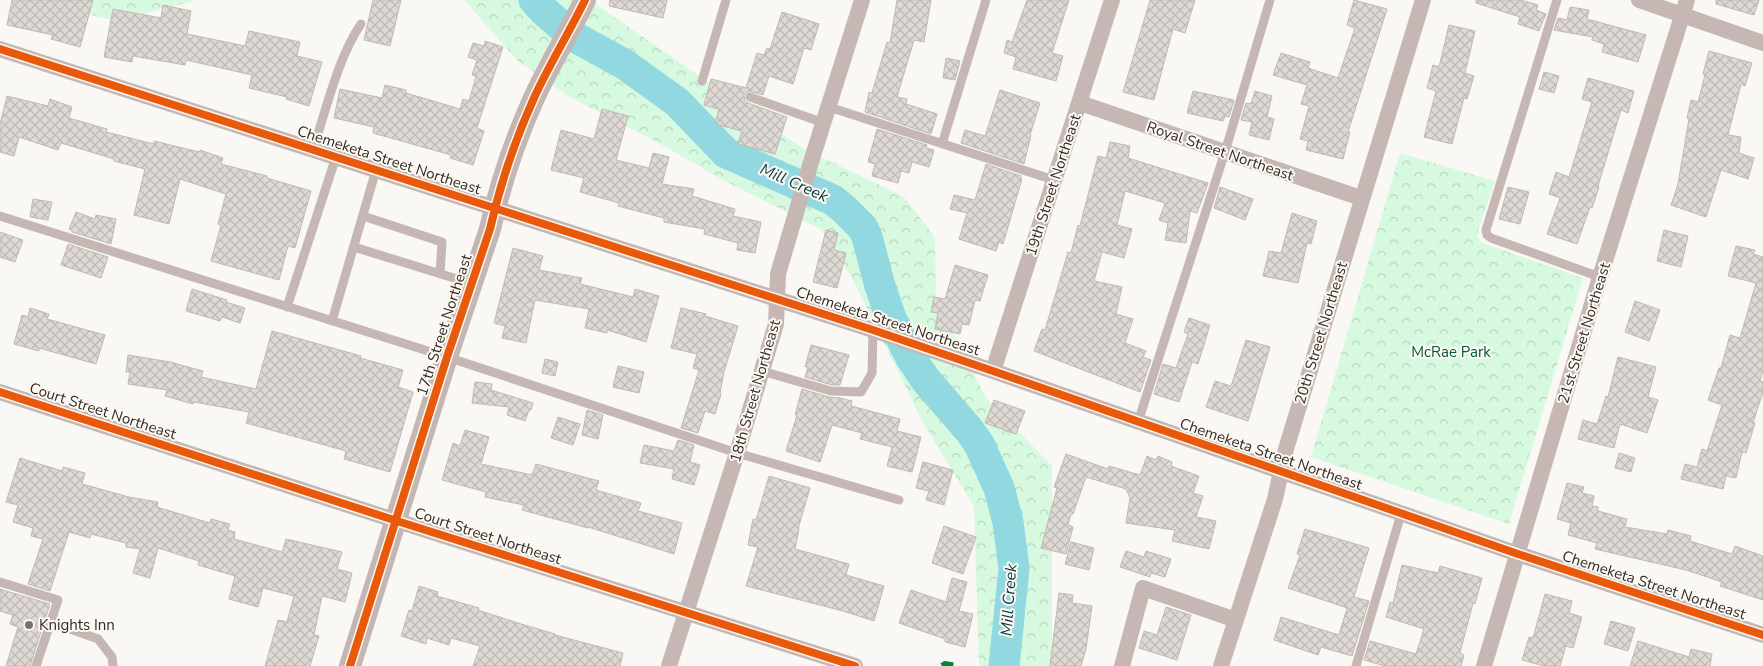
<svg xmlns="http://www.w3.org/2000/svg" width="1763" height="666" font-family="'Nunito Sans',sans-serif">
<defs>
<pattern id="forest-crowns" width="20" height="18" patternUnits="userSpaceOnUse" patternTransform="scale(1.25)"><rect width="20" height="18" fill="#d6f9e0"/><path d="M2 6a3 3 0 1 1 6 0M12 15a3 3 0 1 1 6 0" fill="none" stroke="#b8d6c0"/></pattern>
<pattern id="building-cross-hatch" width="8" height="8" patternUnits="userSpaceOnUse" patternTransform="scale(1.25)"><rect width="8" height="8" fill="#dfd9d4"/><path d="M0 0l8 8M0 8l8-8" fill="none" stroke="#c0bab6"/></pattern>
</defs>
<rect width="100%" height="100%" fill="#faf8f5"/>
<path fill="url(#forest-crowns)" d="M33,0h164l-82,21z
M464,0h126l214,149 99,47 32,41 1,62 50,99 66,68v200h-73l-5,-160 -52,-85 -70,-143 -30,-48 -97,-49 -61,-35 -96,-50 -50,-35z
M1400,153l95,28 -17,50 -1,5 5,7 101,35 -74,246 -198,-67z"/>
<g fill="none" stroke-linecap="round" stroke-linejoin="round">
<path stroke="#92d8e1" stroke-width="31" d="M534,0l9,10 30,26 51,28 53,38 49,51 107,47 11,9 19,19 4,9 13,49 11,32 20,40 14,21 44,51 10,14 20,44 9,34 6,46 -10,98"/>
</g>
<path fill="url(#building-cross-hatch)" stroke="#bfb9b5" d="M12,0h81l-13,47 -29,-8 2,-4 -46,-10z
M373,0h28l-11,46 -26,-6z
M610,0h57l-4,18 -54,-12z
M897,0h34l-7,42 -10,-2 -17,57 10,2 -1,5 31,10 -6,20 -66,-22 4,-20 3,1 15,-51 3,1z
M1027,0h42l-17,53 11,3 -7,25 -43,-12 3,-12 -12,-4 3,-13 5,2z
M1150,0h45l-10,33 -12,-4 -19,71 -31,-8z
M1354,0l33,9 -39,123h2l-7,27 -37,-9 2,-9 -8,-2 9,-33 -8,-2 6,-19 -34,-10 8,-22 29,9 -2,6 30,10 17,-50 -8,-3z
M1476,0h45l17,5 -2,5 10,4 -7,17 -21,-7 2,-7 -44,-14z
M1716,0h43l-5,15 -38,-11z
M163,5l28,6 -4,23 58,12 4,-15 51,11 -3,14 25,6 -13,44 -23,-7 1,-2 -38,-9 3,-13 -66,-15 -1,5 -52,-9 -1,6 -28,-5 9,-48 48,9z
M1570,7l19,3 -2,9 59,16 -8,27 -36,-10 2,-8 -12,-4 1,-3 -39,-7 4,-12 9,2z
M782,12l37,12 -8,26 -7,-2 -11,36 -24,-8 -6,19 -14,-4 -5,4 1,6 3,2 39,14 -12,37 -37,-10 4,-13 -27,-7 4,-15 -15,-4 7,-26 35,9 11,-35 7,2 3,-7 3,1z
M1449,25l26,6 -10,42 9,3 -7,23 -3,-1 -12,46 -28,-7 12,-46 -9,-3 6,-23 6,2z
M485,41l18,6 -26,81 7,3 -11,34 -23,-7 1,-3 -78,-22 1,-6 -40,-9 6,-29 42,9 3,-13 21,5v3l54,16 3,-10 6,2 7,-25 -4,-1 5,-15 -9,-3 5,-14 11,3z
M1709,51l43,12 -7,23 -4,-2 -13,51 13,2 -2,16 15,5 -6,21 -27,-9 -15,47 -35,-12 7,-21 11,-65 -2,-1 4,-18 7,2 7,-27 -2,-1z
M946,58l14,3 -5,19 -12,-2z
M1544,72l15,4 -5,17 -15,-4z
M1588,78l46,13 -6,22 -7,-3 -23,76 1,1 -7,21 -2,-1 -13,37 -30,-10 13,-36 -11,-4 7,-22 13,5 23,-75 -10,-3z
M1000,90l40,13 -10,32h1l-7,29 -63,-21 4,-13 20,6z
M1193,91l41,9 -5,17 -4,-1 -2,5 -36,-8z
M1255,91l17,5 -5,21 7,2 -5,21 -20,-5 3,-13 -11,-2 5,-17 5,1z
M7,96l41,10 2,-7 22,8 -3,11 38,11 -1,3 48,12v-3l45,11 1,-2 23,8 -2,6 46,12v2l44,13 -16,57 -7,-2 -9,34 -68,-19 10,-36 -3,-1 8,-30 -46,-15 -11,45 -35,-9 11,-46 -31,-8v-2l-53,-16 -3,7 -39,-13 -5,19 -14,-4v-28z
M602,109l26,7 -12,44 33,8 4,-15 16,4 -7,27 32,5 -2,7 43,13 -2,7 28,6 -6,31 -18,-3 1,-7 -34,-9 1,-5 -41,-7v-4l-46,-12 1,-3 -39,-11 4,-14 -33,-8 10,-40 33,9z
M877,129l50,16 -1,3 8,2 -5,17 -17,-5 -3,11 -8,-2 -3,12 -26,-7 3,-12 -7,-2z
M1110,142l20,4 -2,12 80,25 -11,30 -7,-2 -4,32 -21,-3 3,-17 -9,-3 6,-17 -40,-12 -8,34 15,4 -8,29 -22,-6 -8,29 28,6 -6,27 17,5 -8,24 21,8 -3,6 8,3 -11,32 -106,-41 8,-22 3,1 23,-78 3,1 7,-28 2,1 18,-70 8,2z
M986,164l35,12v2l1,1 -19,65 -4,-2 -3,9 -37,-12 8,-26 -17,-4 4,-14 21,5z
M1220,187l33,12 -8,21 -31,-12z
M1508,187l21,5 -9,32 -21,-5z
M33,199l19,3 -4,18 -18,-3z
M76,212l19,7 1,-4 20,4 -5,25 -39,-12v-2l-3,-1z
M1292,213l25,8 -6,23 -4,-1 -9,40 -35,-7 6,-25 12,2z
M826,230l12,3 -4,17 12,3 -9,35 -24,-6z
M1664,230l24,6 -7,31 -24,-6z
M0,232l23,8 -8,22 -15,-5z
M68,244l40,13 -7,21 -40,-13z
M1736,246l19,4 -2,4 10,3v113l-3,11 3,1v10l-10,31h2l-9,30 -4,-1 -6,26 -10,-2 -3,13 -42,-10 4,-15 12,3 5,-18 5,2 15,-46 -14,-5 11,-32h2l9,-33 10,3 16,-55 -28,-7z
M513,248l30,8 -4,14 43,8 -2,6 53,13 2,-8 24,7 -13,46 -39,-12v3l-22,-5 4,-19 -54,-9 -9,43 -24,-5 3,-12 -11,-3z
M955,265l33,10 -8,26 -5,-1 -6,25 -7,-1 -2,10 -25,-5 3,-16 -7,-1 3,-15 11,2z
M192,289l35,11 -1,2 19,6 -5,15 -18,-6 -2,4 -34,-10z
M1635,301l25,9 -11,31 -24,-9z
M30,308l19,6 -2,5 58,16 -9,29 -57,-16v3l-25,-7 8,-29 6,2z
M681,308l25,6 -1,2 33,10 -14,46 -4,21 1,1 -6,20 -10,-3 -7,22 -17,-5 18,-58 -6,-2 4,-14 -26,-6z
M1189,318l21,7 -12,39 -6,-2 -13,40 -25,-8 9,-30 13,4 12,-34 -4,-2z
M272,331l89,25 -1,2 43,12 -5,17 15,5 -23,80 -46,-13 2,-8 -100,-28 3,-11 -55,-10 -1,2 -28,-8 2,-6 -39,-6 2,-12h-4l2,-17 42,7 33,9 -2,6 55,12z
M1246,340l24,7 -22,74 -42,-14 9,-26 16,5z
M811,345l38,10 -9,30h-8l-27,-8 3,-10h-3z
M1618,357l38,10 -8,30 10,3 -11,33 -27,-9 -6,24 -36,-9 5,-19 14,4 9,-28 2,1z
M545,359l13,3 -3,14 -13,-3z
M618,366l26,6 -5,21 -26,-6z
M475,382l17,2 -1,6 42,13 -2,7h-2l-4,11 -18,-6 2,-8 -37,-4z
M802,389l27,8 11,1 12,3 -1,5 49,13 -3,12 24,6 -9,35 -25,-6 5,-19 -32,-8 2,-6 -30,-8 -12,37 -34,-11 11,-36h-2z
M994,400l31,11 -9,23 -31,-11z
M587,410l16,5 -5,24 -16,-4z
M558,417l22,7 -7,21 -22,-7z
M465,430l24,7 -8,27 51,11 4,-11 63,17 -3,9 45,13 -3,8 44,12 -8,31 -86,-27v1l-66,-18 2,-5 -39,-8 1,-5 -44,-12 11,-37 7,3z
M678,440l16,5 -4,17 10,3 -6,20 -22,-6 2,-10 -34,-6 4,-18 30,6z
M1619,453l16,5 -4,14 -16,-4z
M1066,454l42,15 1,-3 31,9 7,-19 9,4 2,-4 14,6 -1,4 28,10 -6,17 10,3 -7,21 20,4 -7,28 -37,-8 3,-11 -49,-7 4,-25 -4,-9 -40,-12 -13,37h-2l-3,11 5,2 -7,27 -25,-6 16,-60 -3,-1z
M20,458l42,13 1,-4 22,6 -3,11 47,13 29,5 -1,5 53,16 1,-4 19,5 -2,6 7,2 -1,7 48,13 4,-13 56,13 -5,17 15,4 -7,29 -23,-6 -8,39 5,1 -9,30h-45l13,-46 9,2 7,-26 -31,-8 -5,19 -29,-8 6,-23 -37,-11 1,-4 -41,-13 -8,30 -17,-5 7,-24 -14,-2v-4l-35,-9 -1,4 -21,-6 -19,59 -22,-7 15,-45 -12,-3 2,-8 -20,-6 5,-17 -12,-3z
M923,462l30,8 -9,35 -18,-5 3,-9 -13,-3z
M769,476l41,12 -12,41h1l-4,20 54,15 -3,11 38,11 -10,35 -31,-10 -97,-25 12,-39 -10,-2 5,-26 3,1z
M1567,483l17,4 -2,6 12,3 -2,10 6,1v4l29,8 -2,8 42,7 1,-4 23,6 -1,5 42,13 3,-8 28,10v44l-43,-14 2,-4 -36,-12 -91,-21 2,-6 -29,-8 3,-12 -14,-4z
M944,526l32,11 -13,37 -31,-11z
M1305,529l64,19 -15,49 15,4 -17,55 -31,-9 -3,8 -44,-15 7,-23 58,18 8,-27 -59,-20 12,-33 -3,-1z
M1071,542l23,6 -5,22 -24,-6z
M1126,551l18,6 2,-6 25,8 -6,18 -14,-4 -1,4 -30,-10z
M1402,565l36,8 2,-7 42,12 -7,26 -2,-1 -13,50 4,2 -3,11h-76l-21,-6 6,-19 46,13 8,-25 -38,-12 4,-15 3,1z
M952,578l15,4 -8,29 14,3 -8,33 -20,-5v-3l-46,-16 12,-33 35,12z
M419,586l19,6 -1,4 42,12 -1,2 43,14 34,10v1l68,18 -3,13h-147l7,-20 -29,-8 -2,7 -22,-7 -1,6 -25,-8 8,-26 3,1z
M0,589l50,15 -20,62h-24l12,-39 -8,-3 3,-9 -13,-4z
M1059,593l14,2 -1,8 20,3 -6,43 -5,17h-31z
M1545,594l27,7 -3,12 13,4 -9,31 -7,-2 -6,20h-16l-22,-6 7,-23 4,1z
M1166,607l25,8 -14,45 -38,-12 5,-17 13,4z
M1611,621l24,7 -7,23 -24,-7z
M1638,641l51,16 2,-8 21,5 -2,12h-80z"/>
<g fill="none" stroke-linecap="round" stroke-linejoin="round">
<path stroke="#c6b7b4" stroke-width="9" d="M1557,0l-71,230 1,5 4,3 109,39
M702,81l24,-81
M750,97l74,26
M829,107l225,73
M942,144l44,-144
M313,149c13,-38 25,-92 48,-125
M0,216l447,141 290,96 162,47
M363,216l79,26 -2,32
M354,247l116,36
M287,307l49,-150
M332,321l44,-151
M762,371l69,20 30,1 11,-19 1,-43
M1138,422l87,-270 45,-152
M0,582l58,18 -22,66
M51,622l47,17 14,18 1,9
M1356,666l45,-152"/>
<path stroke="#c6b7b4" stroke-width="16" d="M1639,0l124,43
M0,49l873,281 120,41 525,183 245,81
M1080,103l281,95
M993,371l119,-371
M0,392l397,129 458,145
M669,666l68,-213 39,-129 2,-50 33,-112 51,-162
M1122,666l21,-78 93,32
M1221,666l54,-167 11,-50 137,-449
M1484,666l116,-389 87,-277"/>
<path stroke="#c4b6b2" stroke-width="22" d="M350,666l97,-309 43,-128c10,-44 25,-89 44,-131 15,-33 35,-65 51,-98"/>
<path stroke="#00873e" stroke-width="6" stroke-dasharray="12 6" stroke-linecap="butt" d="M942,666l3,-2 12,2"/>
<defs>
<path id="cycleway" d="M0,49l873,281 120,41 525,183 245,81
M0,392l397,129 458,145
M350,666l97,-309 43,-128c10,-44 25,-89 44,-131 15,-33 35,-65 51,-98"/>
</defs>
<use href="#cycleway" stroke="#fcf8f3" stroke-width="11"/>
<use href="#cycleway" stroke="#e8590c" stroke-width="8"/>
</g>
<circle fill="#79736c" stroke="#fcf8f3" stroke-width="2" cx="29" cy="625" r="5"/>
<g text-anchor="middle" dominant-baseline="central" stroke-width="4" stroke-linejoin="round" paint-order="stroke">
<g font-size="15" fill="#342c23" stroke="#fcf8f3">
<text transform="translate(1220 151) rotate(19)">Royal Street Northeast</text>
<text transform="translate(389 160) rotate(18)">Chemeketa Street Northeast</text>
<text transform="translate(1053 185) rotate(-72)">19th Street Northeast</text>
<text transform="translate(888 321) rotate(18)">Chemeketa Street Northeast</text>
<text transform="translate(444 325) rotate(-72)">17th Street Northeast</text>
<text transform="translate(1321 333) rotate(-73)">20th Street Northeast</text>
<text transform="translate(1584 333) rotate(-73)">21st Street Northeast</text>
<text transform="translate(755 391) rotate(-74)">18th Street Northeast</text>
<text transform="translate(103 411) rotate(18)">Court Street Northeast</text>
<text transform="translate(1271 454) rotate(19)">Chemeketa Street Northeast</text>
<text transform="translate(488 536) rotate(18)">Court Street Northeast</text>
<text transform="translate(1654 585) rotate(18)">Chemeketa Street Northeast</text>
</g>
<g font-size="15" fill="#015a31" stroke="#fcf8f3">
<text x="1451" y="352">McRae Park</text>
</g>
<g font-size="15" fill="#342c23" stroke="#fcf8f3" text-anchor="start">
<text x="39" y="625">Knights Inn</text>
</g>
<g font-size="16" font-style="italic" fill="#093b41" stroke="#fcf8f3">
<text transform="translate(794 183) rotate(24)">Mill Creek</text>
<text transform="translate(1009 600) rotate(-86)">Mill Creek</text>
</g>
</g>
</svg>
